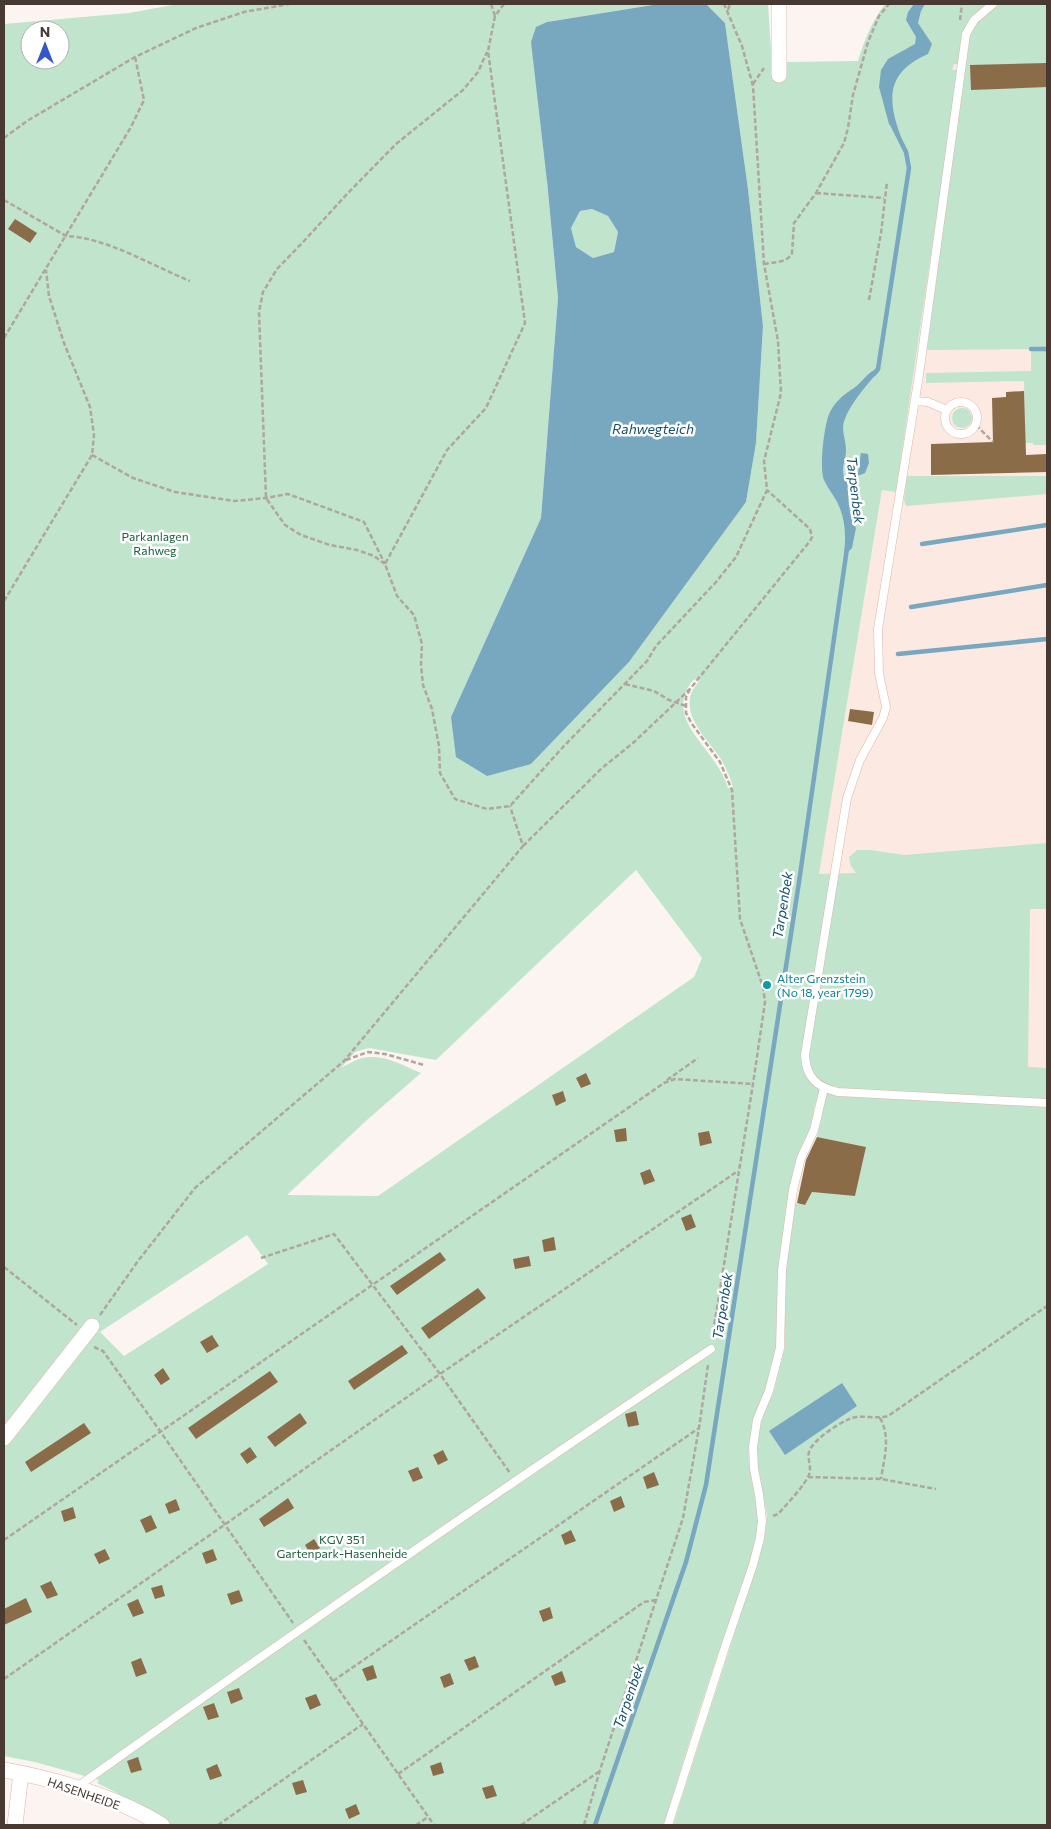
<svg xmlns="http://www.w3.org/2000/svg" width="1051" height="1829" font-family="Commissioner,sans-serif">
<rect width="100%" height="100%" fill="#fcf4f1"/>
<path fill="#fbe9e2" d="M1047,4v1821h-407l179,-951 83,-502 45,-309z"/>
<path fill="#c0e4cc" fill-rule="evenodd" d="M178,4h481l-112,18v159l11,117 -17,220 -90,199 80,47 98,-102 117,-160 10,-59 7,-117 -15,-137 -23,-166 -19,-19h62l5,76 13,-1v-17l72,-1c6,-20 14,-40 27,-57h162v441h-14v-2h-8l-1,-62 -98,2v-10l105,-2v-22l-104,1 37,-285 -10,-1 -2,6h6l-62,422 -14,-2 -63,384 37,-1 -5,-7 -2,-9 8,-7h13l34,5 143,-12v66h-17l-2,158 19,1v757h-374l91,-284 3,-26 -10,-46 -1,-22 4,-26 13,-27 12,-47 -1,-76 10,-68 11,2 7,-13 43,4 11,-49 -49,-10 6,-26 -8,-8 -4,26 -13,26 -8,34 -14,158c-2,14 -5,27 -10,40 -7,20 -15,36 -17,58 -3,32 14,60 7,94 -8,37 -23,73 -36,109 -20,58 -38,118 -56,177h-495l-48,-24 -2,-7 -22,-11 2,-3 -64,-18 -31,-6v-1732l125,-11zM30,30h30v30h-30zM701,678c-4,7 -10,12 -11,20 -4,23 20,44 31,61 5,9 10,19 12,29h-5c-11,-40 -67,-67 -35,-108zM636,870l66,88 -8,19 -316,219 -91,-1 81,-76 53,-46c-20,-8 -40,-21 -62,-14 -6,2 -12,6 -18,9l14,-16 14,-4 67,12zM247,1235l21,29 -144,92 -24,-24z
M592,209l16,7 10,16 -4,20 -21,6 -17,-11 -5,-19 9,-17z
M952 418a10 10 0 1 1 20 0a10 10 0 1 1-20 0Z
M907,476h140v18l-141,12 -2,-6z"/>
<path fill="#78a7c0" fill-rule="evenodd" d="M659,4h47l19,19 23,166 15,137 -7,117 -10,59 -117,160 -98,102 -44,12 -31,-19 -5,-40 90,-199 17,-220 -11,-117 -16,-139 5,-15 11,-5zM592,209l16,7 10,16 -4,20 -21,6 -17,-11 -5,-19 9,-17z
M914,4h11l-4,7 -3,12 14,21 -4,10c-43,19 -41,46 -26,86l-13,-16 -10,-37 2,-17 7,-11 27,-15 1,-7 -10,-17 2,-8z
M881,368c-12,15 -36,40 -38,59 0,8 3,15 3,23 0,11 -5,15 -2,27l14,-4 3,-20 7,1 1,9 -4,10 -18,7c2,18 0,32 9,48l-4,20 -8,8c2,-20 2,-38 -8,-56 -4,-7 -9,-13 -12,-20 -5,-12 0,-56 6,-68 6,-11 13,-17 24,-24 11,-8 13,-17 27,-20z
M842,1383l15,23 -72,49 -16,-24z"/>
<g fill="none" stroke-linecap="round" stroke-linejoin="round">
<path stroke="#78a7c0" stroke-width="4.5" d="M1031,349h16
M874,374l4,-5 31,-201 -3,-16 -13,-26
M922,544l125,-19
M911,607l136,-22
M898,654l149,-15
M595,1825l91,-263 20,-77 93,-603 48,-334"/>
</g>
<path fill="#8b6c49" d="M1047,63v24l-76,3 -1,-25z
M15,219l22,14 -7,10 -22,-14z
M1024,391l2,64 21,-1v18l-116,3v-31l62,-2 -1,-44 14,-1v-5z
M850,709l24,3 -2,13 -24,-4z
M586,1073l5,11 -10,4 -5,-10z
M563,1091l3,10 -10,5 -4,-11z
M626,1128l1,13 -11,1 -2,-12z
M709,1131l3,12 -12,3 -2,-13z
M817,1137l49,10 -11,49 -43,-4 -7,13 -8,-2 9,-43z
M650,1169l5,12 -11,4 -4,-12z
M691,1214l5,13 -10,4 -5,-13z
M554,1237l2,13 -12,2 -2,-12z
M440,1252l6,8 -49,35 -7,-9z
M529,1256l2,10 -16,3 -2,-10z
M478,1288l8,10 -57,41 -8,-11z
M212,1335l7,11 -12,7 -7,-11z
M402,1345l6,8 -54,37 -6,-9z
M163,1368l7,11 -9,6 -7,-10z
M270,1371l8,11 -82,57 -8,-11z
M636,1411l3,14 -11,2 -3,-13z
M300,1413l7,10 -32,24 -8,-10z
M84,1423l7,10 -60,39 -6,-10z
M250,1447l7,10 -10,7 -7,-10z
M443,1450l5,10 -10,5 -5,-10z
M418,1467l5,11 -10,4 -5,-11z
M654,1472l5,13 -12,4 -4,-12z
M621,1496l4,11 -11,5 -4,-11z
M288,1498l6,10 -30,19 -5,-8z
M176,1499l4,11 -11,4 -4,-10z
M73,1507l3,11 -12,4 -3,-11z
M151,1515l6,13 -11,5 -6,-13z
M571,1530l5,11 -11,4 -4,-10z
M314,1539l6,9 -9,7 -6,-10z
M105,1549l5,10 -11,5 -5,-10z
M213,1549l4,11 -11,4 -4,-11z
M51,1581l7,14 -11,4 -7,-13z
M162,1585l3,11 -10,3 -4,-11z
M239,1590l4,11 -12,4 -4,-11z
M26,1598l6,14 -28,13v-16z
M138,1599l6,14 -11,4 -6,-13z
M550,1607l3,11 -10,4 -4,-11z
M475,1656l4,11 -10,4 -5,-11z
M141,1658l6,15 -11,4 -5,-15z
M373,1665l4,13 -10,3 -5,-12z
M562,1671l4,11 -11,4 -4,-10z
M450,1673l4,11 -10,4 -4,-11z
M239,1688l4,11 -12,5 -4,-12z
M316,1694l5,11 -11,5 -5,-12z
M214,1703l5,14 -11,3 -5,-13z
M138,1757l4,13 -11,3 -4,-12z
M441,1762l3,11 -11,3 -3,-10z
M217,1764l5,12 -12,4 -4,-11z
M303,1780l4,12 -11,3 -4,-12z
M493,1785l4,11 -11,3 -4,-11z
M356,1804l4,10 -11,5 -4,-10z"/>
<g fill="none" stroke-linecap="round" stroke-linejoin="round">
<defs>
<path id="lane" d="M993,4l-19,16 -8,14 -47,341 -41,254 1,44 7,34 -3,11 -23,42 -13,38 -42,257c1,22 11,32 33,37l209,11
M915,401l13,1 19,8
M945 418a16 16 0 1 1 32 0a16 16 0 1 1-32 0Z
M77,1787c209,-149 420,-295 634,-438
M668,1825l56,-175 29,-85 7,-27 2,-17 -3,-27 -5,-25 -1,-22 4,-27 12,-29 11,-43 2,-78 11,-80 8,-32 13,-28 10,-42"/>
<path id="street" d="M779,4v71
M4,1438l88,-112
M4,1770c51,9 113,27 158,55
M15,1825l6,-52"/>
</defs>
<use href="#lane" stroke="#dab6a8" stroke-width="9"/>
<use href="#street" stroke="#dab6a8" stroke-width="16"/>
<path stroke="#b0a5a0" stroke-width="2.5" stroke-dasharray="5 2.5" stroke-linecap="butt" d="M491,4l4,12
M504,4l-9,12 -7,35 37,272 -39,85 -39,42 -62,114 12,32 17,19 8,29 -1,21 2,20 9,24 7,37 1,27 15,26 32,10 23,-3 53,-59 84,-86 9,-15 60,-64 20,-25 31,-67 -3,-29 17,-68 -3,-52 -14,-77 -11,-178 -11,-40 -18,-42
M728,10l2,-6
M960,20l2,-16
M753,84l11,-16
M4,138l23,-17 108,-64 61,-29 48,-16 45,-8
M816,193l68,5
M4,200l62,36c39,1 87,30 124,45
M764,264c9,-2 24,-1 28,-11l2,-30 22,-30 28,-50 4,-15 5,-33 15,-53 11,-26 10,-12
M869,300l12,-67 6,-51
M4,338l127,-211 13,-27 -9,-43
M976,425l17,17
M92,455l41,23 42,14 59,9 32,-3 22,-4 76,28 21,42
M385,564l-11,-8 -17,-6 -27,-5 -29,-10 -16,-10 -19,-27 -7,-186 4,-20 14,-23 27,-28 43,-47 49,-50 67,-54 15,-18 9,-20
M4,601l88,-146 2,-20 -4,-28 -26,-64 -15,-47 -3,-26
M625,684l29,7 15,9 17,6
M690,689l-4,8v16l6,11 28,38 12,28 8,129 23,68 2,15 -12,82 -41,255
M523,846l79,-78 31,-25 57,-54 120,-148 2,-4 -2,-8 -43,-39
M346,1060l22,-8 17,2 39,11
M667,1080l31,-22
M261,1258l73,-24 106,140 70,99
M4,1267l73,58
M100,1315l38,-54 57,-73 149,-127 179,-215 -13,-40
M94,1347l9,4 57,80 133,192
M880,1418c11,19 4,41 1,61
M808,1477l73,2 55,10
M773,1516l5,-2c8,-9 27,-29 31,-39 3,-8 -2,-16 0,-23 4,-12 26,-26 38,-32 13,-7 28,0 41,-4l159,-110
M4,1540l660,-457 11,-4 78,5
M304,1640l130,185
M4,1679l436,-305 298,-203
M333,1681l366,-253
M398,1774l246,-172 12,-2
M218,1825l145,-101
M416,1825l12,-8
M521,1825l79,-54
M584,1825l16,-55 83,-252 16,-90 9,-63"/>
<use href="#lane" stroke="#fff" stroke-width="8"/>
<use href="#street" stroke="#fff" stroke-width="15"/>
</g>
<circle fill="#0f9aa8" stroke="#fff" stroke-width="2" cx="767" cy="985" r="5"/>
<g text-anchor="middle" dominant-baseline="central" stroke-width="5" stroke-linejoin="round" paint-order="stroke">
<g font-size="12" fill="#18613d" stroke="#fff">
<text x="155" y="536">Parkanlagen<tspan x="155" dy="14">Rahweg</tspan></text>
<text x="342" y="1539">KGV 351<tspan x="342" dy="14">Gartenpark-Hasenheide</tspan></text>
</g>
<g font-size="12" fill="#0d838f" stroke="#fff" text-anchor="start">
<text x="777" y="978">Alter Grenzstein<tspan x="777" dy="14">(No 18, year 1799)</tspan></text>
</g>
<g font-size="12" fill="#483933" stroke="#fff">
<text transform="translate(84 1793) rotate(19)">HASENHEIDE</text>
</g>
<g font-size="14" font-style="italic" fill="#15516c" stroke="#fff">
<text x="653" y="428">Rahwegteich</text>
<text transform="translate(856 490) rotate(83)">Tarpenbek</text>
<text transform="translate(782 905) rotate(-81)">Tarpenbek</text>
<text transform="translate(722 1306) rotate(-81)">Tarpenbek</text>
<text transform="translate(628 1696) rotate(-71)">Tarpenbek</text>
</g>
</g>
<rect width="1051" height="1829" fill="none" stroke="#483933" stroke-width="10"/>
<g transform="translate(45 45)"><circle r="24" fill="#ffffff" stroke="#b6b0ad"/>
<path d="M0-4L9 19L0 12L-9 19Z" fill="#3357c7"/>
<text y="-8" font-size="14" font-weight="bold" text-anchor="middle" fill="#483933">N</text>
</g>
</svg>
